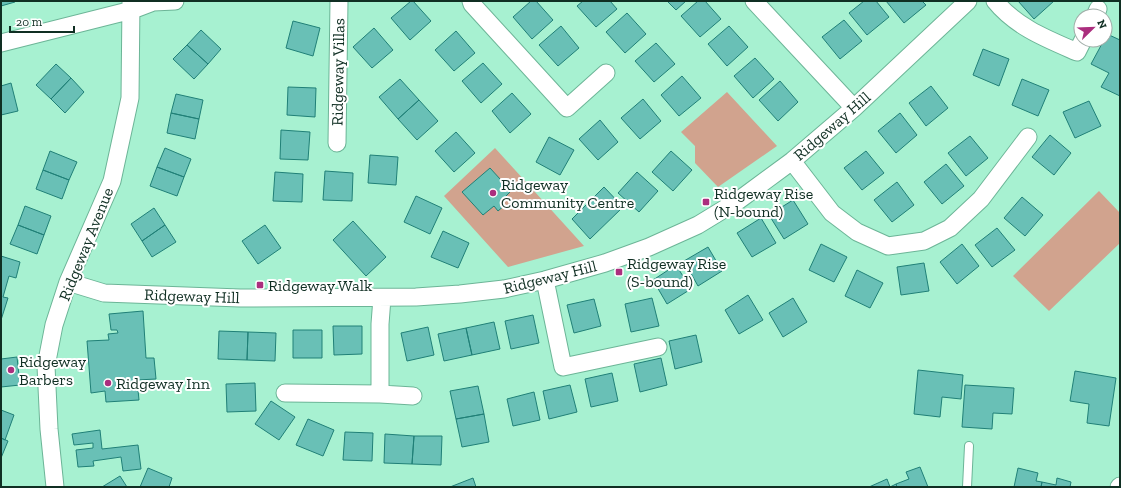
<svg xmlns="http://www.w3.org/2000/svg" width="1121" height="488" font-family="'Zilla Slab',serif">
<rect width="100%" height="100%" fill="#a7f1d1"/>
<path fill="#d1a38e" d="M727,92l50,54 -59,41 -23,-24v-17l-14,-14z
M495,148l89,98 -76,21 -64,-71z
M1099,191l21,22v30l-71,68 -36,-35z"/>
<path fill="#69c0b6" stroke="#208077" d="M1,1h14v1l-14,4z
M411,1h2l18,20 -21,19 -19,-22z
M531,1h5l17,19 -21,19 -19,-22z
M583,1h27l7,8 -21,18 -19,-21z
M667,1h19l-10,9z
M698,1h7l16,18 -21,18 -19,-21z
M864,1h12l13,16 -22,18 -18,-22z
M886,1h36l4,4 -22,18z
M1018,1h36l-20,18z
M627,13l19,21 -21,19 -19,-21z
M844,20l18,21 -22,18 -18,-22z
M293,21l27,7 -7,28 -27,-8z
M561,26l18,22 -21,18 -19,-21z
M729,26l19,21 -21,19 -19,-22z
M374,28l19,22 -21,18 -19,-21z
M201,30l20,19 -13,15 -21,-19z
M456,31l19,22 -21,18 -19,-21z
M1107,34l13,6v56l-19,-9 8,-14 -18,-9 13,-24h1z
M656,43l19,21 -21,18 -19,-21z
M187,45l21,19 -14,15 -21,-20z
M983,49l26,10 -10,27 -26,-11z
M755,58l19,21 -21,19 -19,-22z
M483,63l19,21 -21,19 -19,-22z
M56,64l15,14 -20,21 -15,-14z
M682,76l19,22 -22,18 -18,-21z
M71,78l13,14 -19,21 -14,-14z
M400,79l19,21 -21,19 -19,-22z
M1022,79l27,11 -11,26 -26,-11z
M780,81l18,21 -20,19 -19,-21z
M11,83l7,28 -17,4v-29z
M931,86l17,22 -22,18 -17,-23z
M288,87l28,1 -1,29 -28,-2z
M512,93l19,21 -21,19 -18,-22z
M176,94l27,6 -4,19 -28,-6z
M643,99l18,22 -21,18 -19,-21z
M419,100l19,21 -21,19 -19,-21z
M1089,101l12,25 -26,12 -12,-26z
M171,113l28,6 -4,20 -28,-6z
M900,113l17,22 -21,18 -18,-22z
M600,120l18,22 -20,18 -19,-21z
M281,130l29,2 -2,28 -28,-1z
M456,132l19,21 -21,19 -19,-21z
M1050,135l21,18 -17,22 -22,-18z
M970,136l18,22 -22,18 -18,-23z
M549,137l25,13 -14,25 -24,-13z
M165,148l26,11 -7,18 -27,-10z
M50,151l27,11 -8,18 -26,-10z
M671,151l21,19 -19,21 -21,-19z
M866,151l18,22 -22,17 -18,-22z
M370,155l28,2 -2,28 -28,-2z
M946,164l18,22 -22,18 -18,-22z
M157,167l27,10 -7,19 -27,-10z
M490,168l21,23 -10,10 4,4 -7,6 -4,-5 -11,9 -21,-23z
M43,170l26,10 -7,19 -26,-10z
M325,171l28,2 -1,28 -29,-1z
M275,172l28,2 -1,28 -29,-1z
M637,172l21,19 -19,21 -21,-19z
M897,182l17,23 -22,17 -18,-22z
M604,187l19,20 -33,32 -18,-20z
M416,196l26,12 -12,26 -26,-12z
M1022,197l21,18 -18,21 -21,-18z
M793,200l15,24 -24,15 -15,-24z
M25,206l26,10 -7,19 -26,-10z
M154,208l11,17 -23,16 -11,-17z
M761,218l15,25 -24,14 -15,-24z
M353,221l33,36 -20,19 -33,-36z
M18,225l26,10 -7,19 -27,-10z
M165,225l11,17 -24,15 -10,-16z
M265,225l16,23 -23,16 -16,-23z
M997,228l18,22 -23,17 -17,-22z
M443,231l26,12 -11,25 -27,-11z
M821,244l26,13 -13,25 -25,-12z
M962,244l17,22 -22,18 -17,-22z
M708,247l14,24 -24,15 -14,-25z
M1,256l19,6 -4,16 -7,-2 -6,21 5,1 -7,22z
M924,263l5,28 -28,4 -4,-28z
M676,265l15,24 -24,15 -14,-24z
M857,270l26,13 -13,25 -25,-12z
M748,295l15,25 -24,14 -14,-24z
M652,298l7,28 -28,6 -6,-28z
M793,298l14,24 -24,15 -14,-24z
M594,299l7,27 -27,7 -7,-28z
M143,311l3,47h8l2,21 -19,1 2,20 -33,2 -1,-11 -14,2 -4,-52 22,-1 -1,-6 10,-1 -1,-3h-6l-2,-16z
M533,315l6,28 -28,6 -6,-28z
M494,322l6,27 -28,6 -6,-27z
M333,326h29v28l-28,1z
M428,327l6,28 -27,6 -6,-28z
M466,328l6,27 -28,6 -6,-27z
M293,330h29v28h-29z
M219,331l29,1 -1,28 -29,-1z
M248,332l28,1 -1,28 -28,-1z
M696,335l6,27 -27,7 -6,-28z
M17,357l3,28 -19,2v-28z
M661,358l6,27 -27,7 -6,-28z
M918,370l45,5 -2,24 -19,-2 -2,20 -26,-3z
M1075,371l41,7 -7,48 -22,-3 2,-19 -19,-3z
M612,373l6,28 -27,6 -6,-28z
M255,383l1,28 -29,1 -1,-28z
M570,385l7,27 -28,7 -6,-28z
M965,385l49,3 -2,26 -19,-1 -1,16 -30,-2z
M478,386l6,28 -28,5 -6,-28z
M534,392l6,28 -27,6 -6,-27z
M271,401l24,16 -16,23 -24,-16z
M1,410l13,5 -9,25 -4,-2z
M484,414l5,28 -27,5 -6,-28z
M308,419l26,11 -11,26 -27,-11z
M100,430l2,19 36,-4 3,24 -18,2 -2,-14 -28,4 1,5 -16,1 -2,-17 17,-2v-5l-19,2 -2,-11z
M345,432l28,1 -1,28 -29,-1z
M385,434l29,2 -2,28 -28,-1z
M414,436h28l-1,29 -29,-1z
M1,438l7,3 -7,17z
M920,467l8,20h-31l-1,-3 13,-5 -3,-7z
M148,468l24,10 -3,9h-29z
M1018,468l20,5 -2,8 6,1 -1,5h-27z
M120,476l7,11h-25z
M473,478l3,9h-26z
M1057,478l14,4 -1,5h-29l1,-5 14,3z
M887,479l3,8 6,-3 1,3h-28z"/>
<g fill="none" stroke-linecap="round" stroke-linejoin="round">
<defs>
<path id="service" d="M967,487l2,-41"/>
<path id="minor" d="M471,1l1,3 95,104 39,-35
M754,1l100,107
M995,1c21,26 52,38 82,51l6,-12
M1095,16l3,-7
M1,43l131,-33 21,-8 22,-1
M337,143l2,-142
M792,161l40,52 25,19 31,14 36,-5 26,-13 31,-29 47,-62
M545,280l18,87 95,-20
M68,282l36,11 136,5 176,-1 44,-3 44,-5 41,-9 60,-17 44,-16 49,-22 41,-25 53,-39 62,-53 114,-107
M382,298l-2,26v70l33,2
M285,393l95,1
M55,487l-6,-58 -3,-63 8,-41 14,-43 44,-101 18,-83 1,-97
M1119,487l1,-1"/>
</defs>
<use href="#service" stroke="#6cb597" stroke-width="10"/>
<use href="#minor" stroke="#6cb597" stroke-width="19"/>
<use href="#service" stroke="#fff" stroke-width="8"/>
<use href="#minor" stroke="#fff" stroke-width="17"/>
</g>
<g fill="#ab2e7e" stroke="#fff" stroke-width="1.5">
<circle cx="493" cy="193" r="4"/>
<rect x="702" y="198" width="8" height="8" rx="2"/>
<rect x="615" y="268" width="8" height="8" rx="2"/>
<rect x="256" y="281" width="8" height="8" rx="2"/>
<circle cx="11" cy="370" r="4"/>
<circle cx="108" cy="383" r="4"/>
</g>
<g text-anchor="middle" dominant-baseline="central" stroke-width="4" stroke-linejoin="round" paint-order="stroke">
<g font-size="16" fill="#102f23" stroke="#fff">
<text transform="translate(338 72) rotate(-89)">Ridgeway Villas</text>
<text transform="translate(832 126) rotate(-41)">Ridgeway Hill</text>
<text transform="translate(86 244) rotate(-68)">Ridgeway Avenue</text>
<text transform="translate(550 277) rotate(-14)">Ridgeway Hill</text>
<text transform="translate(192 296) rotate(2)">Ridgeway Hill</text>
</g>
<g font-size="16" fill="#102f23" stroke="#fff" text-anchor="start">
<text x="501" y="184">Ridgeway<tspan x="501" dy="18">Community Centre</tspan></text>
<text x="714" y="193">Ridgeway Rise<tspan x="714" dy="18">(N-bound)</tspan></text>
<text x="627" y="263">Ridgeway Rise<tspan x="627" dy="18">(S-bound)</tspan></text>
<text x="268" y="285">Ridgeway Walk</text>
<text x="19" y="361">Ridgeway<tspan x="19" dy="18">Barbers</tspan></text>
<text x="116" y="383">Ridgeway Inn</text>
</g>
</g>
<rect width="1121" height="488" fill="none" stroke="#102f23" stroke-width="4"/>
<g transform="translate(1093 28) rotate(67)"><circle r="19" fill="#ffffff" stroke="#9faca7"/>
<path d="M0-3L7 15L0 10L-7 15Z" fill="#ab2e7e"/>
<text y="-6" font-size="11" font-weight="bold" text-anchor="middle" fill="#102f23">N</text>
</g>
<path d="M10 26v6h64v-6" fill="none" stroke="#102f23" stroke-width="2"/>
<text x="16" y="26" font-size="12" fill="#102f23" stroke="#ffffff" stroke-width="3" paint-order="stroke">20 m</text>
</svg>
